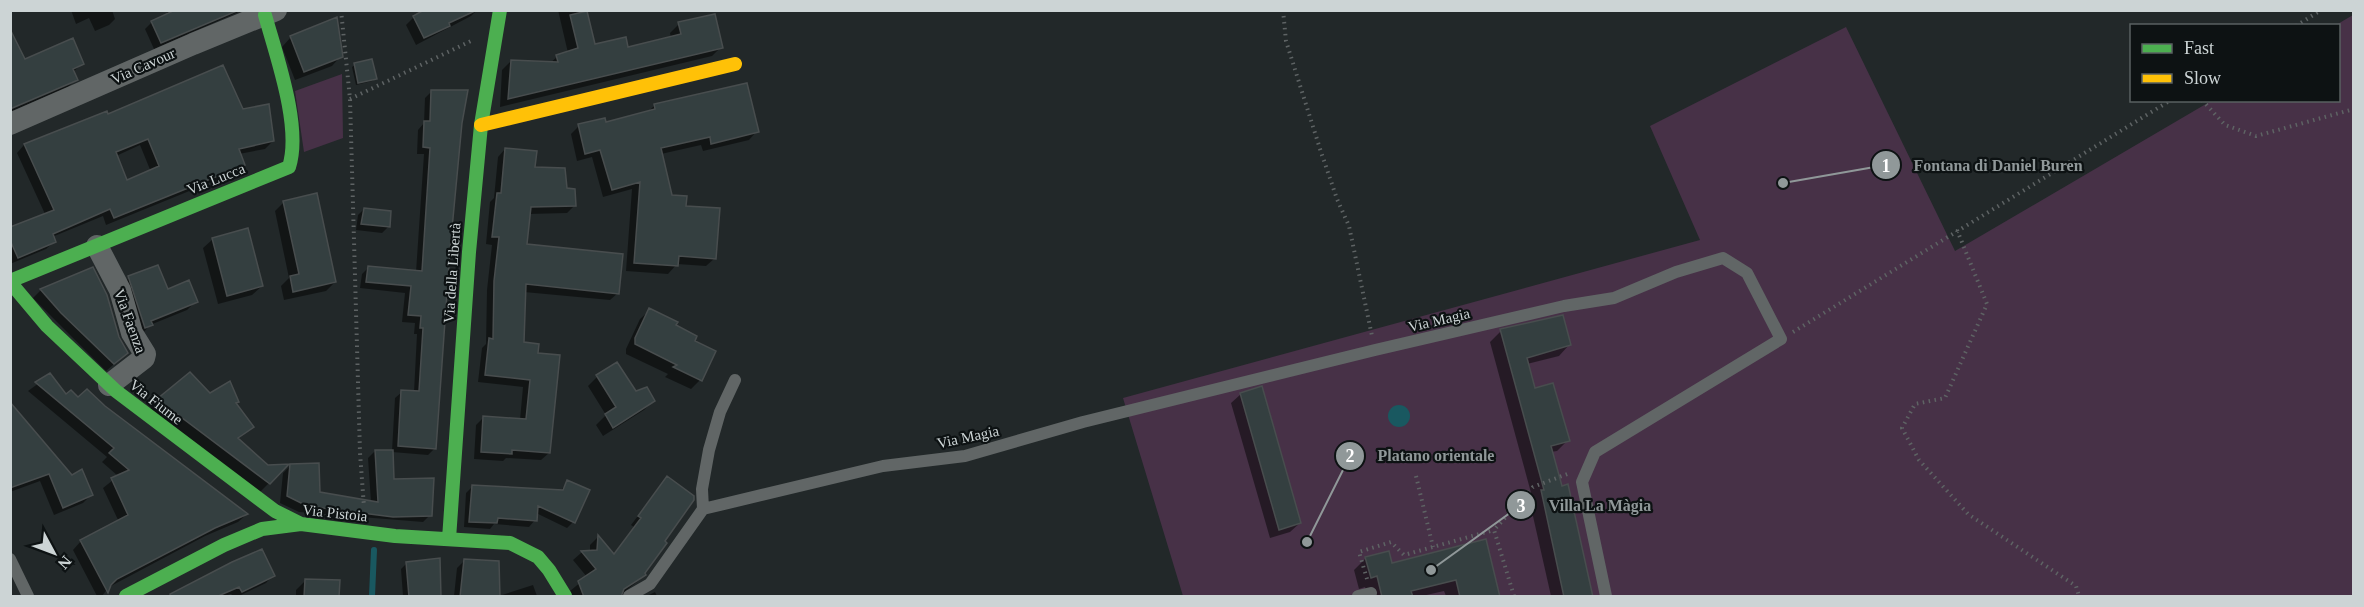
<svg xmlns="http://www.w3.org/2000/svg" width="2364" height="607" font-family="'Times New Roman',serif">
<rect width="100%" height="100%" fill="#222829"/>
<path fill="#473147" d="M2353,15v581h-1170l-60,-198 577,-158 -50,-114 196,-99 109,224 256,-150 127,-1v-74l-2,-1z
M342,74l1,64 -39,14 -9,-61z"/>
<path fill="#195860" d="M1388 416a11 11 0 1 1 22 0a11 11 0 1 1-22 0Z"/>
<path fill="#0007" fill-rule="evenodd" d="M71,10h41l3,9 -6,6 -14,6 -6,-13 -13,6z
M166,10h77l-89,39 -9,-20 7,-7 16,-7z
M428,10h49l-6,6 -55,29 -10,-20 8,-8z
M558,10h27l9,36 33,3 44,-11 -1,-5 9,-9 42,23 -9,9 -212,51 2,-37 9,-9 39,2 7,-6 11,-4z
M10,37l15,24 58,2 -10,9 3,7 -8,8 -58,25z
M291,37l50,19 -9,10 -37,14 -13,-33z
M355,65l20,14 -3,2 -16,4 -4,-18z
M432,91l29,32 -12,127 -14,198 -7,7 -36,-3v29l38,34 -7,7 -124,-10 -19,-9 3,-30 7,-7 28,27 53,9 -3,-44 7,-7h17l3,-53 7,-6h12l3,-58h-3l1,-11 -13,-1 3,-29 -45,-5 2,-14 7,-7 47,5 8,-118h-7l1,-24 6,-7 1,-25z
M655,105l102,26 -8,9 -46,11 -2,-6 -40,9 10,42 13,11 31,51 -9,8 -29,-2 -9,10 -42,-3 6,-82 -29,8 -11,-40 -15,4 -6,-27 8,-8 26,-2 42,-11z
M242,111l31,30 -8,8 -26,5 4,10 -7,8 -130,53 -3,-9 -51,21 2,5 -8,7 -36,15v-35l35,-15 -28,-61 7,-8 82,-32 2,3zM140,145l11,27 -24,10 -11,-26z
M505,149l61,40 8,17 -7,7 -38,1 -4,32 93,47 -8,7 -86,-8 -1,51 14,11 12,99 -8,7 -35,-2 -3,3 -29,-2 2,-34 7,-7 37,2 3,-33 -45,-5 4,-34 4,-4 1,-54 5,-45 -6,-1 4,-42 4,-4 4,-41z
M284,202l51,80 -9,9 -42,9 -3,-14 8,-8 -14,-67z
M364,209l24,18 -6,6 -26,-3 2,-15z
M213,239l49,47 -10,9 -34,9 -15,-56z
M129,278l38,13 29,10 -9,9 -37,15 -8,9 -22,-47z
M41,290l77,47 9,16 -21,18 -73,-73z
M650,310l43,31 7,39 -9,9 -26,-12 3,-3 -42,-20v-5l14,-30z
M1501,331l68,14 -10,11 -32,8 6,26 35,50 -11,11 -6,1 40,144h-40l-21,-93 3,-3 -43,-158z
M617,364l18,28 18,9 -9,9 -41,26 -7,-11 10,-10 -18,-29 9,-9z
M50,375l16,21 38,11 142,108 -8,7 -33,14 -96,51 -7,9h-5l-24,-46 8,-9 38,-19 -16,-34 15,-12 -16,-14 5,-5 -79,-66z
M1241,394l59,129 -10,9 -20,6 -39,-135z
M210,395l27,7 -2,2 17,22 -15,14 30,27 19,-1 -27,27 -111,-83 10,-10z
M10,417l81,78 -8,8 -29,12 -14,-34 -30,11z
M667,478l-4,64 -20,35 -24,19h-46l-3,-5 17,-14 -14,-17 8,-7 9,-1v-7l8,-8 15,18 21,-28 -3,-2z
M568,482l5,40 -6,6 -31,-15 -1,7 -6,7 -35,-3 -4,5 -26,-2 2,-34 6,-6 88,4z
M1485,541l14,55h-53l-2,-5 -22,5h-54l-3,-9 -6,2 -5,-19 12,-12 25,7z
M464,561l35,35 34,-11 4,11h-83l3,-28z
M233,563l40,12 -7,8 -27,13h-6l-2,-2 -7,2h-55z
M407,563l32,33h-36l-2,-27z
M305,581l33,15h-42v-6z
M655,592l2,4h-10z"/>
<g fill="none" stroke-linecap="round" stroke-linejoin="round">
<path stroke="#195860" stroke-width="6" d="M372,596l2,-46"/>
</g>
<path fill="#343f40" stroke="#484d4e" stroke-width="1.5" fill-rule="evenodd" d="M175,10h64l-78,33 -10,-22z
M424,10h53l-28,13 1,3 -26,12 -11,-22z
M587,11l8,33 31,-7 2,10 53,-13 -3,-12 37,-8 8,34 -215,51 3,-39 47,2 -2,-7 22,-7 -8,-33z
M337,17l6,40 -39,15 -14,-36z
M10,29l15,30 48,-21 11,26 -11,5 5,11 -68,29z
M372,59l5,20 -19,4 -4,-20z
M223,65l20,44 26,-5 5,37 -35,8 6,16 -131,53 -4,-9 -57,25 3,8 -38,16 -8,-18v-13l44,-17 -30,-66 83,-33 1,3zM148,139l11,27 -32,14 -11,-28z
M747,83l12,49 -48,12 -1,-7 -49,11 11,47 15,1 -1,10 34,2 -4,51 -37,-3 -1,10 -44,-3 6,-81 -28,8 -12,-40 -15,4 -7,-30 27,-6 1,4 49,-13 -1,-5z
M431,90h37l-6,33 -12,127 -14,199 -38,-3 3,-56 18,1 4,-63h-3l1,-12 -13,-1 3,-29 -45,-4 2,-16 54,5 8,-123 -7,-1 1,-26h6z
M505,148l32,3 -2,16 30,1 2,20 8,1 1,17 -45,1 -4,37 96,10 -4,40 -93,-10 -2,58 15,2 -1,9 22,2 -10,98 -38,-3v4l-31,-2 2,-36 43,3 4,-39 -45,-5 4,-37 4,1 1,-58 5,-44h-7l5,-44h4z
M317,193l19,89 -43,10 -3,-16 9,-2 -16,-73z
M364,208l27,3 -1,16 -29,-3z
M248,228l15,58 -36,10 -15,-58z
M158,265l10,24 21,-9 9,22 -47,19 2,4 -8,3 -17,-52z
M93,267l14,28 12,42 9,16 -14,11 -53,-51 -21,-24z
M649,308l29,14 -2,3 21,11 -2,5 21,10 -14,30 -29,-14 4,-2 -42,-21v-6z
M1563,315l8,30 -44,13 8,30 18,-5 17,58 -19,5 11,40 6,-2 25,113h-29l-23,-107h3l-44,-161z
M617,362l19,29 11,-4 8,14 -42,27 -8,-14 11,-7 -20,-32z
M190,372l20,21 20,-12 9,21 -3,1 18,24 -16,11 30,27 21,-1 -19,20 -113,-85z
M50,373l16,21 5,-4 7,7 9,-8 18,17 143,108 -33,14 -98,51 -6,6 -3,8 -28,-53 48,-25 -17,-37 18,-8 -20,-17 5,-5 -79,-66z
M1262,386l39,137 -22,7 -39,-137z
M10,402l62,73 10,-6 11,26 -30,13 -14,-34 -39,14z
M375,450h18l1,29 40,-1 -2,38 -39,1 -86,-11 -20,-10 3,-32 29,-1 1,29 58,10z
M667,476l27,20v4l-29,41 2,2 -22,30 1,2 -22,14 -3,8h-37l-6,-16 18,-12 -15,-18 16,-1 1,-15 16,19 27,-36 -3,-2z
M567,480l23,10 -15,33 -37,-17 -1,15 -39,-3 -1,5 -28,-1 3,-37 91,5z
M1486,539l14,58h-40l-4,-17 -45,11 2,6h-31l-5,-21 -6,2 -6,-21 24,-6 3,12z
M262,549l13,27 -33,16 -3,-5 -23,10h-45l-1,-3 62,-32z
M440,558l1,39h-32l-3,-35z
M464,559l35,2 1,36h-40z
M305,579l35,1 -1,17h-35z"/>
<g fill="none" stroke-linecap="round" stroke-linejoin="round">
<path stroke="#5e6364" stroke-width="4" stroke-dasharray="1.5 4.5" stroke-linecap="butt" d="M341,10l9,89 10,354 4,54
M1283,10l3,31 35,111 16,47 12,27 23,110
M2296,26l25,-16
M350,99l121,-58
M2202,100l23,25 31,11 98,-27
M1957,230l30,74 -42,94 -30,6 -13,24 17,32 49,54 108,72 3,10
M1793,332l378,-232
M1416,476l17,71
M1367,579l-8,-27 32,-10 13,13 90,-25
M1514,596l-20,-66 39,-43 37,-14"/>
<path stroke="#616666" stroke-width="12" d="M703,509l180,-43 82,-10 118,-34 292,-72 189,-44 50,-8 62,-26 47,-14 24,15 34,66 -186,113 -13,30 24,114
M10,559l18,37
M629,596l21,-12 53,-75 -1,-20 7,-39 11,-38 15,-32
M1358,596l13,-3"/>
<path stroke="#616666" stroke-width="22" d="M10,124l183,-80 83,-34
M97,246l23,44 12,43 13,21 -1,4 -35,27"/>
<path stroke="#4caf50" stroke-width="14" d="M10,281l279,-114c13,-40 -13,-112 -24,-152
M10,282l37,44 69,65 159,120 26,13
M449,539l20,-287 12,-127 19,-115
M126,596l98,-51 38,-16 39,-5 94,12 115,7 28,14 11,13 16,26"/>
<path stroke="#ffc107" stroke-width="14" d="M481,125l254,-61"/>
</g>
<g text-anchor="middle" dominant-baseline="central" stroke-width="4.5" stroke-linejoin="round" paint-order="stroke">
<g font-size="15" fill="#ccd4d5" stroke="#0d1213">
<text transform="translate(143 66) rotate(-24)">Via Cavour</text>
<text transform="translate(216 179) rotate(-22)">Via Lucca</text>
<text transform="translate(452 273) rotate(-86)">Via della Libertà</text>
<text transform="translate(1439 320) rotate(-13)">Via Magia</text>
<text transform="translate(130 321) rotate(70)">Via Faenza</text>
<text transform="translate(156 402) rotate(38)">Via Fiume</text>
<text transform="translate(968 437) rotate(-12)">Via Magia</text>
<text transform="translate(335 513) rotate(6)">Via Pistoia</text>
</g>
</g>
<path fill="none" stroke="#909899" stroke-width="2" d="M1783 183L1886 165M1307 542L1350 456M1431 570L1521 505"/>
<g fill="#909899" stroke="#0d1213" stroke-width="2">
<circle cx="1783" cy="183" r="6"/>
<circle cx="1307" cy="542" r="6"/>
<circle cx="1431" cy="570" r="6"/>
<circle cx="1886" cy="165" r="15"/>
<circle cx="1350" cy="456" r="15"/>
<circle cx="1521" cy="505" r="15"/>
</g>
<g font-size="18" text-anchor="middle" font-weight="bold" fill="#fff">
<text x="1886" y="172">1</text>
<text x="1350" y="462">2</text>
<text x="1521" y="512">3</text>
</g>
<g font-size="16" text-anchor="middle" font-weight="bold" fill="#909899" stroke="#0d1213" stroke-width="4.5" stroke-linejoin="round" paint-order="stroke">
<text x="1998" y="171">Fontana di Daniel Buren</text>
<text x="1436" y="461">Platano orientale</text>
<text x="1600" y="511">Villa La Màgia</text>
</g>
<rect width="2364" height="607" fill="none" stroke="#ccd4d5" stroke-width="24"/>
<rect x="2130" y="24" width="210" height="78" fill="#0d1213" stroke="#596061" stroke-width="1.5"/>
<rect x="2142" y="44" width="30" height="9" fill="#4caf50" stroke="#596061" stroke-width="1.5"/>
<text x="2184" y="54" font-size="18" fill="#ccd4d5">Fast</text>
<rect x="2142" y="74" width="30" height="9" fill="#ffc107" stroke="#596061" stroke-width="1.5"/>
<text x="2184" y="84" font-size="18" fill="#ccd4d5">Slow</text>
<g transform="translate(54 553) rotate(131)" stroke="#0d1213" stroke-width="4.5" paint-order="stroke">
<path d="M0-4.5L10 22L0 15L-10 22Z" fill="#ccd4d5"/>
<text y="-9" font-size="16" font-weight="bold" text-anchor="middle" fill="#ccd4d5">N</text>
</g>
</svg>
